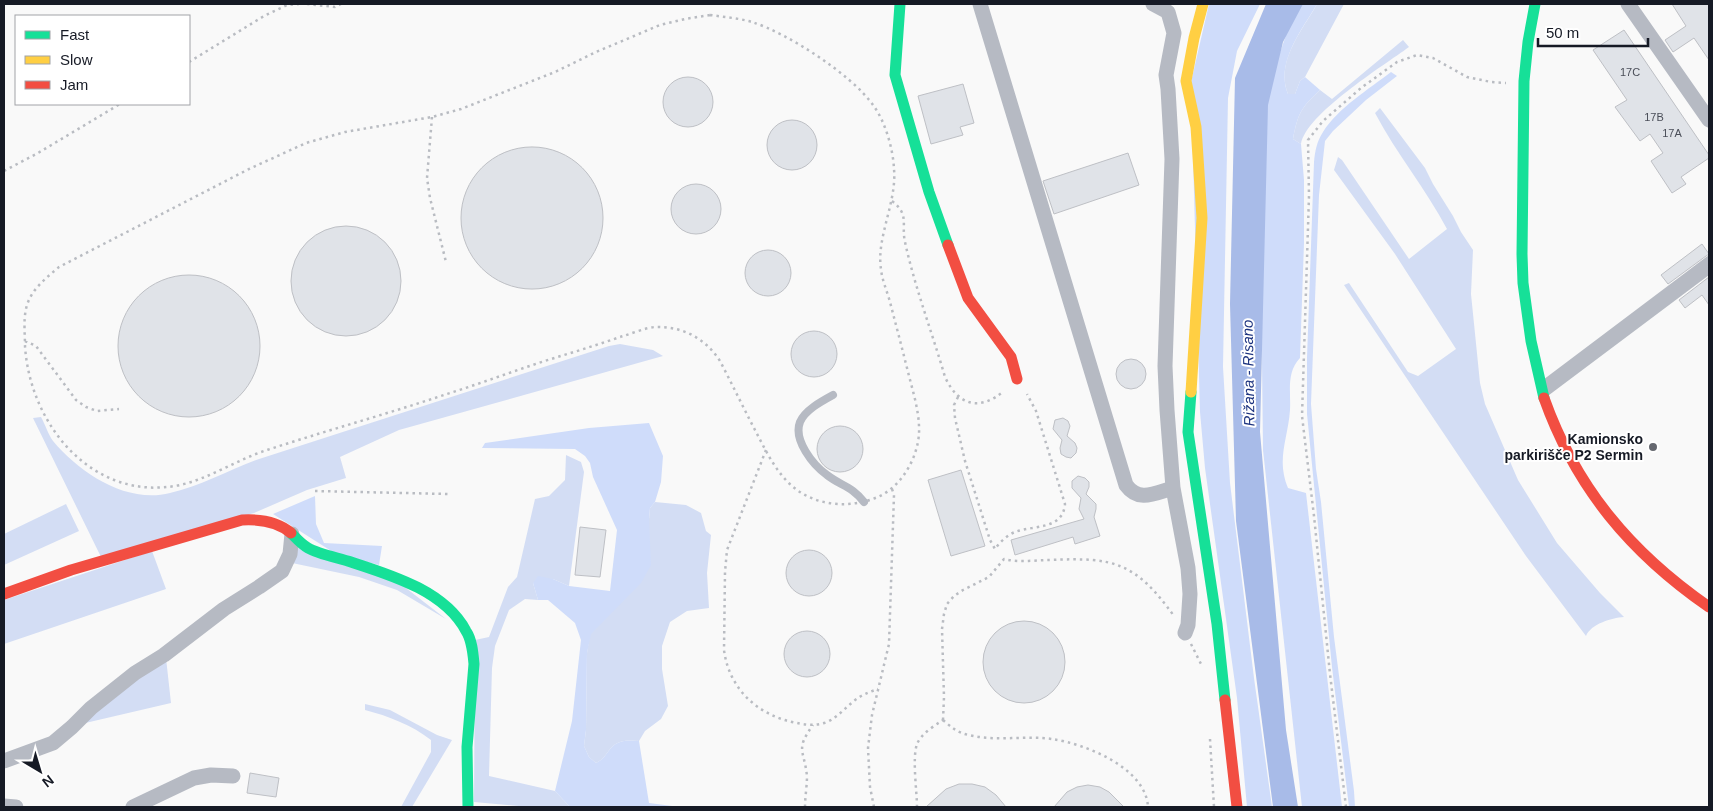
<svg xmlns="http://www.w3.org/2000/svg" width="1713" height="811" font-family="Arial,sans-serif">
<rect width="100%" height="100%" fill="#f9f9f9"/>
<path fill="#d3ddf4" d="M1317,4h27l-39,73 -5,4 -5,13h-7c-13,-32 14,-63 29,-90z
M1403,40l6,7c-26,19 -103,67 -108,97l-8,-5c5,-26 8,-31 27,-49l12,9z
M1380,108l45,60 8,16 20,32 8,16 12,18 -2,44 9,89 5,21 33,76 39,63 43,50 24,24c-13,1 -33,7 -38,19l-60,-80 -182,-271 5,-2 59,89 10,4 38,-27 -61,-95 -61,-84 4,-13 4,3 67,99 38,-30c-21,-40 -51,-76 -72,-116z
M620,344l33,6 10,6 -264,74 -59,27 6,21 -39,12 -53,23 -153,44 -68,-139 8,-1c4,7 7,17 12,24 27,32 73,63 117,52 30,-7 57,-22 86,-33l353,-114z
M566,455l15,7 3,10 -15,114 -16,-7 -20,4 5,17 -13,-1 -16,11 -14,36 -3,22 -3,108 66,15 15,16h-41l-55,-5 1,-162 14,-3 19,-50 9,-10 18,-78 14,-3 16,-16z
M655,502l31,3 15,8 5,18 5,4 -4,38 2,35 -22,3 -17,11 -8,24v23l6,37 -7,13 -16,12 -6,10c-10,-1 -21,-1 -28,7 -6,7 -7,11 -15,15l-7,-6 -5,-11 2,-16 1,-77 3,-19 14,-15 45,-100 1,-11z
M66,504l13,27 -75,34v-31z
M296,545l106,40 44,34 -49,-29 -38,-13 -67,-14z
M152,551l14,38 -162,55v-44z
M166,658l5,45 -90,21 23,-21z
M365,704l25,6 47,25 15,5 -40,67h-11l30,-55v-12c-19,-15 -43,-24 -66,-30z"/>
<path fill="#cfdcfa" d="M1209,4h51l-23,47 -9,47 -5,269 7,116 24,195 18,129h-25l-10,-109 -32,-230 -5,-56 -9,-330z
M1297,4h20c-15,26 -42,59 -29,90h7l5,-13 5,-4 15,13c-19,18 -22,23 -27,49l8,5 3,36v63l-4,115c-14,15 -9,33 -10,52 -2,29 -14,49 -2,78l18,5 36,314h-40l-39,-357 -3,-263 10,-106z
M1391,72l6,4 -31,24 -33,31 -8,10 -6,54 -8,209 5,65 5,33 13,135 20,154 1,16h-6l-17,-140 -25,-253v-56l7,-196c1,-11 3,-21 9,-30 15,-24 46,-43 68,-60z
M649,423l14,33 -2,26 -6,20 -5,6 -1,11 2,46 -10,18 -50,51 -4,19 -1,77 -2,16 5,11 7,6c8,-4 9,-8 15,-15 7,-8 18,-8 28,-7l10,62 31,4h-110l-15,-16 17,-70 9,-81 -6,-17 -27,-23h-10l-5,-17 5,-7 15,3 16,7 41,5 7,-61 -24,-53 -3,-14 -5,-7 -10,-7 -93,-1 3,-5 104,-15z
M315,496l1,28 8,19 58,3 -3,19 -43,-11 -63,-40z"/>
<path fill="#a8bbe8" d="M1266,4h37l-20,38 -15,63 -8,327 26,298 12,77h-25l-37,-286 -6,-217 5,-226z"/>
<path fill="#e0e3e8" stroke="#bec0c5" d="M1672,4h37v56l-15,-22 -21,14 -8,-12 21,-14z
M1624,30l85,125v3l-28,19 5,7 -14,9 -21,-32 12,-8 -13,-19 -10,7 -25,-34 12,-7 -34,-50z
M663 102a25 25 0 1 1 50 0a25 25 0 1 1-50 0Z
M963,84l11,39 -14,4 3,8 -32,9 -13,-48z
M767 145a25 25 0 1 1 50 0a25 25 0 1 1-50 0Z
M461 218a71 71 0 1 1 142 0a71 71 0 1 1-142 0Z
M1128,153l11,32 -85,29 -11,-33z
M671 209a25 25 0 1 1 50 0a25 25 0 1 1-50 0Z
M291 281a55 55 0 1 1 110 0a55 55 0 1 1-110 0Z
M1702,244l7,10 -3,2 -38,28 -7,-9z
M745 273a23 23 0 1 1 46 0a23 23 0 1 1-46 0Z
M118 346a71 71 0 1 1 142 0a71 71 0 1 1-142 0Z
M1709,277v28l-7,-10 -17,13 -6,-8z
M791 354a23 23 0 1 1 46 0a23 23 0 1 1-46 0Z
M1116 374a15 15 0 1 1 30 0a15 15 0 1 1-30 0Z
M1063,418l5,3 2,5 -3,10 8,7 2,5 -1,5 -5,5 -5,-1 -5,-3 -1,-6 2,-8 -9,-11 2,-9z
M817 449a23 23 0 1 1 46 0a23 23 0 1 1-46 0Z
M961,470l24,76 -34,10 -23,-76z
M1078,476l7,2 4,4v5l-3,7 10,10v5l-2,8 6,19 -25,8 -2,-7 -58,18 -4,-15 73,-21 -5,-10 2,-11 -9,-10v-7z
M580,527l26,3 -6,47 -25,-2z
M786 573a23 23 0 1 1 46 0a23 23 0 1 1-46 0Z
M983 662a41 41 0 1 1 82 0a41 41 0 1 1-82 0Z
M784 654a23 23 0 1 1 46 0a23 23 0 1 1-46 0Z
M250,773l29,5 -3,19 -29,-4z
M959,784h13l13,3 11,8 10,12h-80l20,-18z
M1088,785l12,2 9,5 15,15h-70l13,-15 10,-5z"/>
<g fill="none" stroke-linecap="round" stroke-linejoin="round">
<path stroke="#b9bcc2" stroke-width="2.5" stroke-dasharray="2.5 4" stroke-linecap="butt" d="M307,4l28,3 6,-3
M710,15c14,2 28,3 42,7 35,11 99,52 121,83 12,16 20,43 21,64 3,33 -18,69 -13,100 1,11 6,22 9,33 6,23 12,46 18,70 5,20 12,41 11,62 -2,25 -17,51 -39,62 -28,13 -64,11 -88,-10 -17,-15 -27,-37 -37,-56 -12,-23 -23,-46 -35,-69 -14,-22 -37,-35 -65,-34 -11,1 -24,7 -35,10 -23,8 -46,15 -69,22 -35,11 -69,24 -104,35 -60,20 -122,37 -183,57 -27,9 -56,28 -84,34 -86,18 -150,-59 -155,-139 0,-13 -2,-28 2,-41 5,-16 19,-27 32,-38l190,-98 57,-26 39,-11 87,-15 29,-8 94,-37 41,-20 64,-27 25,-6z
M189,62l75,-46 23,-11 12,-1
M432,117l-5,61 3,20 16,64
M4,171l34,-18 82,-49
M892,201c18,14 9,23 13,41 10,46 27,90 40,135 13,28 34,35 59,14
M25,341l11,5 40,54 10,7 11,4 22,-2
M958,397l-4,8 1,13 10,43 25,79 5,9c5,-7 12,-14 20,-17 19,-7 48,-2 50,-28l-29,-93 -9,-17
M766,450l-39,100 -2,22 -1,78c5,39 34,66 73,73 9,2 20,3 30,-1 11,-5 18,-14 27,-21 7,-6 15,-9 24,-12
M315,491l133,3
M1191,644l11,22
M943,720l1,-23 -2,-68 2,-15 3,-10 7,-8 9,-6 26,-13 15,-18c15,4 31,1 46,1 64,-3 85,2 124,56
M943,720c8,7 15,13 26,15 27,7 56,0 83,4 34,5 94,29 96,68
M1210,739l4,68
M805,807c0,-10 2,-21 2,-31 -3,-27 -12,-26 6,-51
M874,807l-4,-20 -2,-39 4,-33 17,-71 5,-149 -2,-6
M917,807c0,-15 -5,-49 0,-63 4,-10 17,-18 26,-24
M1346,807l-16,-133 -16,-158 -12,-100 7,-220 -1,-56 15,-19 38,-33 36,-26 20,-7 16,3 34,19 24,5 15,1"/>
<path stroke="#b6bac3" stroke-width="8" d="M1543,385l166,-125
M1545,393l164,-123
M833,395c-11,6 -28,15 -33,27 -7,18 13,43 27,53 14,11 25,11 37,27"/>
<path stroke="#b6bac3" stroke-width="15" d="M980,4l146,481c13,18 29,8 47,3
M1153,4l15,8 6,21 -8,42 2,14 4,70 -7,207 2,44 6,78 15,80 2,26 -2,31 -3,8
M1628,4l81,116
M4,761l49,-18 19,-16 19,-19 44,-35 29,-18 60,-46 35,-22 23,-16 8,-17 2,-20
M4,806l12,1
M133,807l61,-29 17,-3 22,1"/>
<path stroke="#16e098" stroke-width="11" d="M900,4l-5,71 34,117 19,53
M1535,4l-7,38 -4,39 -2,173 1,29 8,58 13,57
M1191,392l-3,40 29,192 8,76
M291,533c5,5 10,11 17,15 10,6 31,10 43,14 40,13 94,29 115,69 6,9 7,22 8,33l-7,83 1,60"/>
<path stroke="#ffcf43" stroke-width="11" d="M1191,392l11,-174 -6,-91 -10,-46 8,-43 9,-34"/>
<path stroke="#f24e42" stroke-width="11" d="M948,245l20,53 43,59 6,22
M1544,398c32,90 87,155 165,209
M4,594l67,-24 171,-50c18,-1 35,1 49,13
M1225,700l12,107"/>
</g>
<circle fill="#65686f" stroke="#fff" stroke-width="2" cx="1653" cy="447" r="5"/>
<g text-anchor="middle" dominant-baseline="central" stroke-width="4" stroke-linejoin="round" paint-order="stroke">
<g font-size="11" fill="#4a4e58">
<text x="1630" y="72">17C</text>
<text x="1654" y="117">17B</text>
<text x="1672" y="133">17A</text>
</g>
<g font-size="14" font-weight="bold" fill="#161a25" stroke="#fff" text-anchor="end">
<text x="1643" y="439">Kamionsko<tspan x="1643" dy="16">parkirišče P2 Sermin</tspan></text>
</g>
<g font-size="15" font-style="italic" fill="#1c337f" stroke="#fff">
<text transform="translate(1248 373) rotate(-91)">Rižana - Risano</text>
</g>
</g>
<rect width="1713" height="811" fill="none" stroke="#161a25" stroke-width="10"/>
<rect x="15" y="15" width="175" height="90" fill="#ffffff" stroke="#a2a3a8"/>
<rect x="25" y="31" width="25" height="8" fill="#16e098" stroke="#a2a3a8"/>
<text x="60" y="40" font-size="15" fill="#161a25">Fast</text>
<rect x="25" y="56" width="25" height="8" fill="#ffcf43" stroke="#a2a3a8"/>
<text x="60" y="65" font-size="15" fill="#161a25">Slow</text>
<rect x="25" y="81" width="25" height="8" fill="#f24e42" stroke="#a2a3a8"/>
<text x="60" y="90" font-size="15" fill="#161a25">Jam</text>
<g transform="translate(40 771) rotate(142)" stroke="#ffffff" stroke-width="4" paint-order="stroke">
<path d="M0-4L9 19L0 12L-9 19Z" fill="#161a25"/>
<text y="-8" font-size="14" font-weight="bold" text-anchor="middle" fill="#161a25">N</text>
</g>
<path d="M1538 38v8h110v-8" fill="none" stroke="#161a25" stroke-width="2.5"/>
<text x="1546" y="38" font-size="15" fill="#161a25" stroke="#ffffff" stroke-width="4" paint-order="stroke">50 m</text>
</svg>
